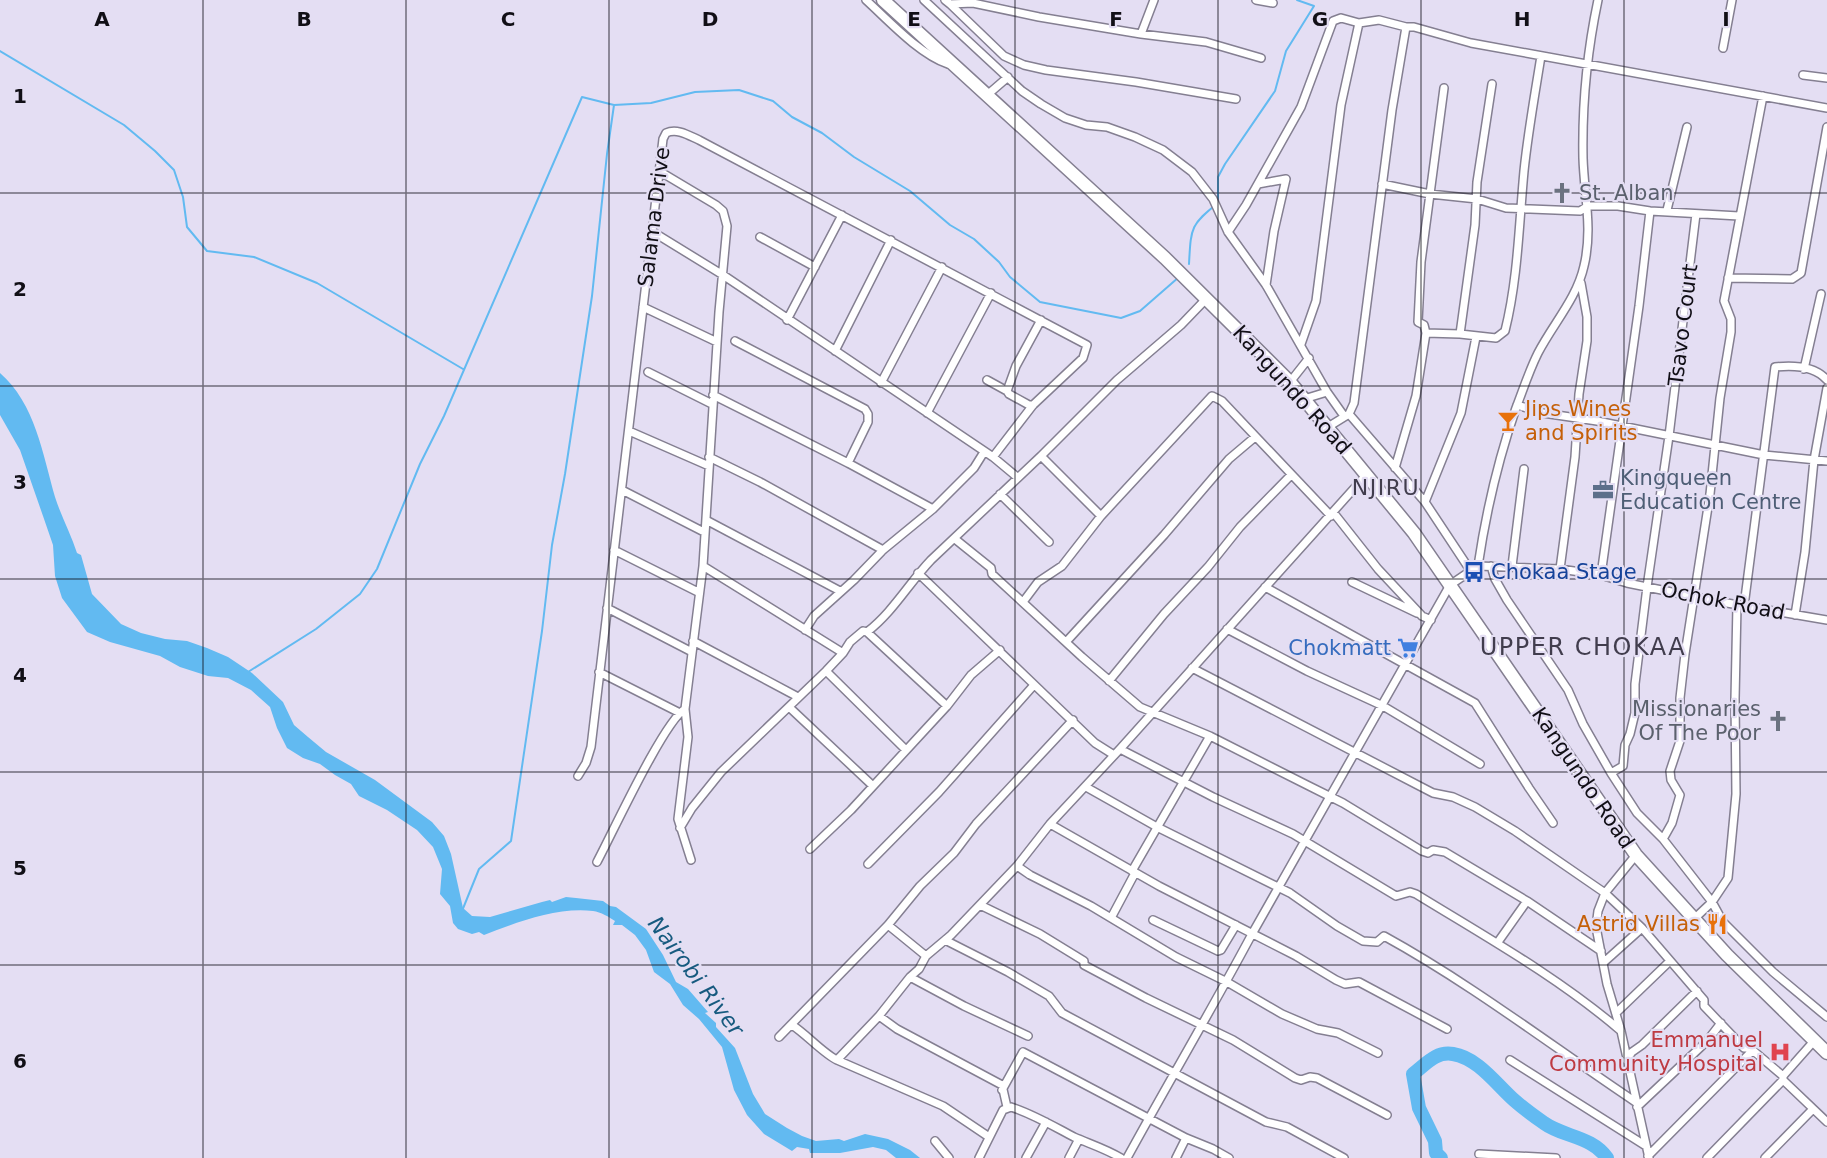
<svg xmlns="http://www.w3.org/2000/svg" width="1827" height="1158" font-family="'DejaVu Sans',sans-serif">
<rect width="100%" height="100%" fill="#e4def3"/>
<path fill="#62baf1" d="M0,373c35,30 43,82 55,124 6,19 16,37 22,56l4,2 11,39 29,30 20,9 24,6 22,2 20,7 21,9 24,16 31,29 11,23 14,12 18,15 49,28 57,42 12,14 7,18 12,54 9,8 18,1 52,-15 8,-2 2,2 14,-5 10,1 27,3 7,5 6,1 30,22 17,26 13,27 12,7 20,23 -3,1 11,10v4l19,21 18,46 12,20 22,14 15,8 14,5 23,-2 5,2 21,-7 23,5 22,11 10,8h-24l-10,-8 -13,-3 -33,6h-30l-1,-4 -12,-2 -5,4 -28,-17 -17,-19 -13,-25 -12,-43 -23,-28 -16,-14 -13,-21 -16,-12 -8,-22 -11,-15 -13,-10h-9l2,-4c-6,-4 -14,-9 -22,-10 -37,-4 -75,11 -109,24l-5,-3 -7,2 -14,-5 -5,-6 -3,-17 -10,-12 2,-25 -9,-22 -16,-17 -30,-20 -28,-14 -8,-12 -16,-9 -15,-11 -17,-6 -16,-10 -10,-20 -7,-21 -19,-17 -23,-12 -20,-2 -28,-9 -20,-11 -50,-14 -23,-10 -25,-34 -7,-22 -2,-31 -10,-29 -23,-66 -20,-35z"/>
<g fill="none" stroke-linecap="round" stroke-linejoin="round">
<path stroke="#62baf1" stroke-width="2" d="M0,51l124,74 31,26 19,19 9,27 4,30 20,24 47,6 63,26 146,86
M1189,264c2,-36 1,-39 29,-61v-26l7,-13 50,-73 11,-40 28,-45 -17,-6
M248,672l68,-43 44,-35 17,-25 43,-105 24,-48 138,-319 32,8 37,-2 44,-11 44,-2 34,11 19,16 30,16 32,24 56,34 40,34 24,14 25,23 11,15 30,25 81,16 19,-7 39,-34
M462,911l17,-42 32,-28 31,-210 10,-86 13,-71 27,-178 15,-142 7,-49"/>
<path stroke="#62baf1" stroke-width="14" d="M1441,1158l-5,-5 -1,-12 -16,-33 -6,-34c13,-10 23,-23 40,-20 25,4 43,30 61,46 9,8 20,16 30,23 19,14 48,13 63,35"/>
<defs>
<path id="street" d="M866,0c23,21 53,54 82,64
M924,0l98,91 19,13 24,14 21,7 21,2 28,10 28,13 29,22 21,27 15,33 38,53 61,107 17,24
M945,0l5,4 23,-1 66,14 102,17 65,8 55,16
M1256,0l17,3
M950,4l54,52 20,9 22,5 90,12 100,17
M1406,27h8l57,16 356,65
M1141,34l13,-34
M1723,48l9,-48
M1803,75l24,3
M1492,84l-15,98 -2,43 -15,109 36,4 9,-7c13,-52 14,-107 19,-160 4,-39 11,-77 17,-115
M986,96l22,-19
M659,171l57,34 7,6 4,15 -8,86 -16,254 140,87
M1258,184l28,-5 -12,52 -8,54
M1382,184l48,10 47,5 29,9 74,3 8,-5h30l32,5 89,5
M1667,210l20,-83
M653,232l70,43 270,182 24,20
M1228,232l18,-27 55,-98 32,-86 8,-3 18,5 20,-3 27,7 -14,83 -38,293 -5,11 -21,13
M760,237l55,30
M1728,278l64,1 9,-6 26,-146
M643,307l74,35
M787,320l55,-105
M1426,333l34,1
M735,341l130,68 3,5v8l-20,41
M1301,344l15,-43 25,-196 18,-82
M835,351l56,-111
M1804,369l17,-75
M648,372l64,32
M987,380l20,11
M1290,382l19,-24
M881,383l61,-116
M713,395l135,68 85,46
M1304,399l23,-7
M1033,405h-4l-20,-11 -2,-3 9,-25 25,-46
M1517,405l26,8 54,8 167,34 63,6
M927,413l64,-120
M1349,414l76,88 45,68
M629,431l80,35
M1041,456l60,60
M709,457l51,25 123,68
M1395,468l21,-72 10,-63 -2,-8 -6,-3 3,-60 23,-174
M622,490l82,42
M1000,494l49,48
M1425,502l36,-89 15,-76
M1333,512l45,57 44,47 9,4
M706,520l134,71
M955,539l36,29 1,6 90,83 58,50 70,29 97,49 36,18 79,48 6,2 5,-3 12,2 82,49 74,50
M614,550l84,42
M1478,566l82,3 41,6 26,8 94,19 106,18
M1491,566l4,13 12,21 61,90 15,34 28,49 26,40 26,26 49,63 11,20 50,50 54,45
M1512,566l12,-97
M1560,569l15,-112 4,-63 8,-53v-24l-6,-34
M918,573l177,170 19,12
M1601,575l38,-269 11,-95
M1352,582l65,31
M1265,587l210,116 54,85 24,35
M1023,602l15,-20 24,-16 39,-50 111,-120 10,5 109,115
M1744,606l31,-239c18,-2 40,-1 52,13
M607,608l85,44
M1795,615l10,-63 9,-92 13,-72
M1227,629l80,42 76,35 97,58
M805,630l9,-14 40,-36 29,-30 50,-41 41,-41 10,-16
M867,632l80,74
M693,641l105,56
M1066,642l98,-107 65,-76 26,-22
M1192,668l241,125 20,4 22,10 40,24 90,62 37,35 62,72v6l40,42h6l33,28
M826,671l80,79
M599,672l79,40
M1109,681l55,-67 44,-47 32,-40 51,-52
M789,707l84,79
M685,709l3,28 -10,82 13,41
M1120,749l93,48 80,37 103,62 14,-4 6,2c70,43 142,83 205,137
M1611,773l12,-7 2,-21 5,-11 5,-21v-29l12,-97 22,-151 27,-222
M578,776l8,-13 5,-16 72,-608 3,-6c11,-5 22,2 33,7l388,205 -4,13 -50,47 -40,52
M1086,787l71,40 133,66 47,33 26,15 14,1 7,-6c89,49 169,111 253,167
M1050,824l109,62 137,70 40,24 9,4 14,-2 88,47
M680,828l12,-20 29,-36 105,-101 17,-18 7,-11 13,-11 4,1c26,-20 42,-49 64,-72l110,-104 76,-76 64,-55 26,-27
M1663,839l9,-16 8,-28 -9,-15 -1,-9 10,-30v-43l5,-44 25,-160 10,-96 11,-66v-13l-7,-18 39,-205
M810,849l41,-39 96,-104 24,-31 29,-25
M1636,855l-31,38 -7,18 -2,16 11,57 14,47 28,127
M597,862c15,-28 67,-141 88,-153l18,-143
M868,864l71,-72 95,-107
M1017,866l13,9 61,31 85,51 51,25 55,32 35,15 21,4 40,20
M1132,871l78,-135
M980,905l60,29 44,27v4l62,33 87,42 62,38 6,2 9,-3 7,1 70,37
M1111,918l24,-45
M1694,919l18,-17 16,-24 8,-84 -1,-95 2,-94
M1153,920l65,31 3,-1 15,-25
M888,925l38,31 -7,13 -9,8 54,29 64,30
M945,940l63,32 41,24 13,17 204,109 21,5 57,31
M1498,942l29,-41
M926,956l25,-21 66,-69 33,-42 70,-75 247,-275
M1603,963l39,-35
M1616,1013l54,-52
M879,1016l31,-39
M792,1025c14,9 32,29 45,35l42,-44 18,13 105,56 5,22
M779,1037l109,-112 32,-39 34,-33 22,-29 97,-104
M1814,1041l-31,35v4l44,42
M837,1060l106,46 46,31
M1510,1060l136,86
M1626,1060l6,-8 10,-7 55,-54
M1002,1090l21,-38 163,86 27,11 16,9
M1637,1107l70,-66 14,-18
M935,1141l14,17
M1479,1154l77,4
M1648,1156l105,-106
M979,1158l24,-48 8,-3c22,7 42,19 63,30 16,7 32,12 47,21
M1026,1158l20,-36
M1069,1158l10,-19
M1127,1158c41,-75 85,-149 125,-224l198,-349 28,-19c8,-54 20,-106 38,-158 7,-18 13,-37 22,-55 15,-29 39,-55 46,-87 9,-37 0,-72 -1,-108 -1,-53 4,-106 15,-158
M1176,1158l10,-20
M1707,1158l76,-78
M1765,1158l48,-49"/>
<path id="highway" d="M883,0l282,258 125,124 124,151 222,322 91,100 100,98"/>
</defs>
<use href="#street" stroke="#847f91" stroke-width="10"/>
<use href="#highway" stroke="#847f91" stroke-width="15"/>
<use href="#street" stroke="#fff" stroke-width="7"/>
<use href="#highway" stroke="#fff" stroke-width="12"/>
</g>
<path fill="none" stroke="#110f16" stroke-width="1.5" stroke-opacity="0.55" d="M203,0v1158M406,0v1158M609,0v1158M812,0v1158M1015,0v1158M1218,0v1158M1421,0v1158M1624,0v1158M0,193h1827M0,386h1827M0,579h1827M0,772h1827M0,965h1827"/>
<defs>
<symbol id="church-bare" viewBox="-9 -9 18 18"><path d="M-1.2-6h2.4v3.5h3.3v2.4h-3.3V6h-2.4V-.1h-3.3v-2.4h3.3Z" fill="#6b7280" stroke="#e4def3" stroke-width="2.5" paint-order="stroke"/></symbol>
<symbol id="bar-bare" viewBox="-9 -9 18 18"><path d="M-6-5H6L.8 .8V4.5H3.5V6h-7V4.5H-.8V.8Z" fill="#e8710a" stroke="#e4def3" stroke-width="2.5" paint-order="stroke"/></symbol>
<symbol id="office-bare" viewBox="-9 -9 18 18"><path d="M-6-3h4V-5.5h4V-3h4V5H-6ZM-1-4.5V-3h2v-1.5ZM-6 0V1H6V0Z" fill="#5c6f8a" stroke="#e4def3" stroke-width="2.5" paint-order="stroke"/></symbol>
<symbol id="bus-bare" viewBox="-9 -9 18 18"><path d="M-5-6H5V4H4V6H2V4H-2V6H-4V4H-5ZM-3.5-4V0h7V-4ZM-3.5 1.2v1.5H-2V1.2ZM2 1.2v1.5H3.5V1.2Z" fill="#1a4fb4" stroke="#e4def3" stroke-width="2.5" paint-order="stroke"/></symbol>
<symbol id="supermarket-bare" viewBox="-9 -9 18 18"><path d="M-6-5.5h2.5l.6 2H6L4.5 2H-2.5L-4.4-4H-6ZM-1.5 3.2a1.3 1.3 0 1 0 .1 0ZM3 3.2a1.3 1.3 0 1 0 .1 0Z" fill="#3f7fe0" stroke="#e4def3" stroke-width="2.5" paint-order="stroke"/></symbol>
<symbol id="restaurant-bare" viewBox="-9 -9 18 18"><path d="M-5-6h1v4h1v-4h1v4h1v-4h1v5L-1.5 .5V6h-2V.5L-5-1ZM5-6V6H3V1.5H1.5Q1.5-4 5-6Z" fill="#e8710a" stroke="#e4def3" stroke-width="2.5" paint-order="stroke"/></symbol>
<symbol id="hospital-bare" viewBox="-9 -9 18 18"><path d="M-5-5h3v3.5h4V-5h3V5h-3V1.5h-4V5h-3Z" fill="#e0444e" stroke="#e4def3" stroke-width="2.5" paint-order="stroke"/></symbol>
</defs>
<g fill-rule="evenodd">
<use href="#church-bare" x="1547" y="178" width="30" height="30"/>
<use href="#bar-bare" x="1493" y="406" width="30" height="30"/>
<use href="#office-bare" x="1588" y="475" width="30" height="30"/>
<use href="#bus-bare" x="1459" y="557" width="30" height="30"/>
<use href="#supermarket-bare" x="1393" y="633" width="30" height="30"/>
<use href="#church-bare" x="1763" y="706" width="30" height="30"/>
<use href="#restaurant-bare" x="1702" y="909" width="30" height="30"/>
<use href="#hospital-bare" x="1765" y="1037" width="30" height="30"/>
</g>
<g text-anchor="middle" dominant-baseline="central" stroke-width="4.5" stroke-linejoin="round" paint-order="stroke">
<g font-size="21" fill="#5b616d" stroke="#e4def3" text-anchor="start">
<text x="1579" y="193">St. Alban</text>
<text x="1761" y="709" text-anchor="end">Missionaries<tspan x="1761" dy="24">Of The Poor</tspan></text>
</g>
<g font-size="21" fill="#110f16" stroke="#e4def3">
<text transform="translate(654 217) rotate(-83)">Salama Drive</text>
<text transform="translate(1683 325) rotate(-83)">Tsavo Court</text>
<text transform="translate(1292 390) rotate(48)">Kangundo Road</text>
<text transform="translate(1723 601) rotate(11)">Ochok Road</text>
<text transform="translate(1583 778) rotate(56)">Kangundo Road</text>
</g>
<g font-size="21" fill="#c56008" stroke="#e4def3" text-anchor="start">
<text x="1525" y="409">Jips Wines<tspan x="1525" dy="24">and Spirits</tspan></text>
<text x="1700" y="924" text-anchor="end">Astrid Villas</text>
</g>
<g font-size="21" fill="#4e5e75" stroke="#e4def3" text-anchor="start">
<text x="1620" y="478">Kingqueen<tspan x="1620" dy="24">Education Centre</tspan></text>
</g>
<g font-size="21" fill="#164399" stroke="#e4def3" text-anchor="start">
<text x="1491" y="572">Chokaa Stage</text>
</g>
<g font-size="21" fill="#366cbe" stroke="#e4def3" text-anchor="end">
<text x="1391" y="648">Chokmatt</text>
</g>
<g font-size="21" fill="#be3a42" stroke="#e4def3" text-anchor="end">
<text x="1763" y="1040">Emmanuel<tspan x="1763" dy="24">Community Hospital</tspan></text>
</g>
<g font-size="22" letter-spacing="1.5" fill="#413d4d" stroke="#e4def3">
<text x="1386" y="487">NJIRU</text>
</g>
<g font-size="22" font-style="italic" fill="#175a7f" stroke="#e4def3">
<text transform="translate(696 976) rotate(53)">Nairobi River</text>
</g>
<g font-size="24" letter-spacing="1.5" fill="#413d4d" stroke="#e4def3">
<text x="1583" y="647">UPPER CHOKAA</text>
</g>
</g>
<g font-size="20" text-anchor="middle" font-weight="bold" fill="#110f16" stroke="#e4def3" stroke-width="4.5" stroke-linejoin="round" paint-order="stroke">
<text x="102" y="26">A</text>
<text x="304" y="26">B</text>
<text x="508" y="26">C</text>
<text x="710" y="26">D</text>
<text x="914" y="26">E</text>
<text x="1116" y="26">F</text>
<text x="1320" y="26">G</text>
<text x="1522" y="26">H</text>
<text x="1726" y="26">I</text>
<text x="20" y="103">1</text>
<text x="20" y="296">2</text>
<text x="20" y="489">3</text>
<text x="20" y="682">4</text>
<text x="20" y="875">5</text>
<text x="20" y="1068">6</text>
</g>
</svg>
